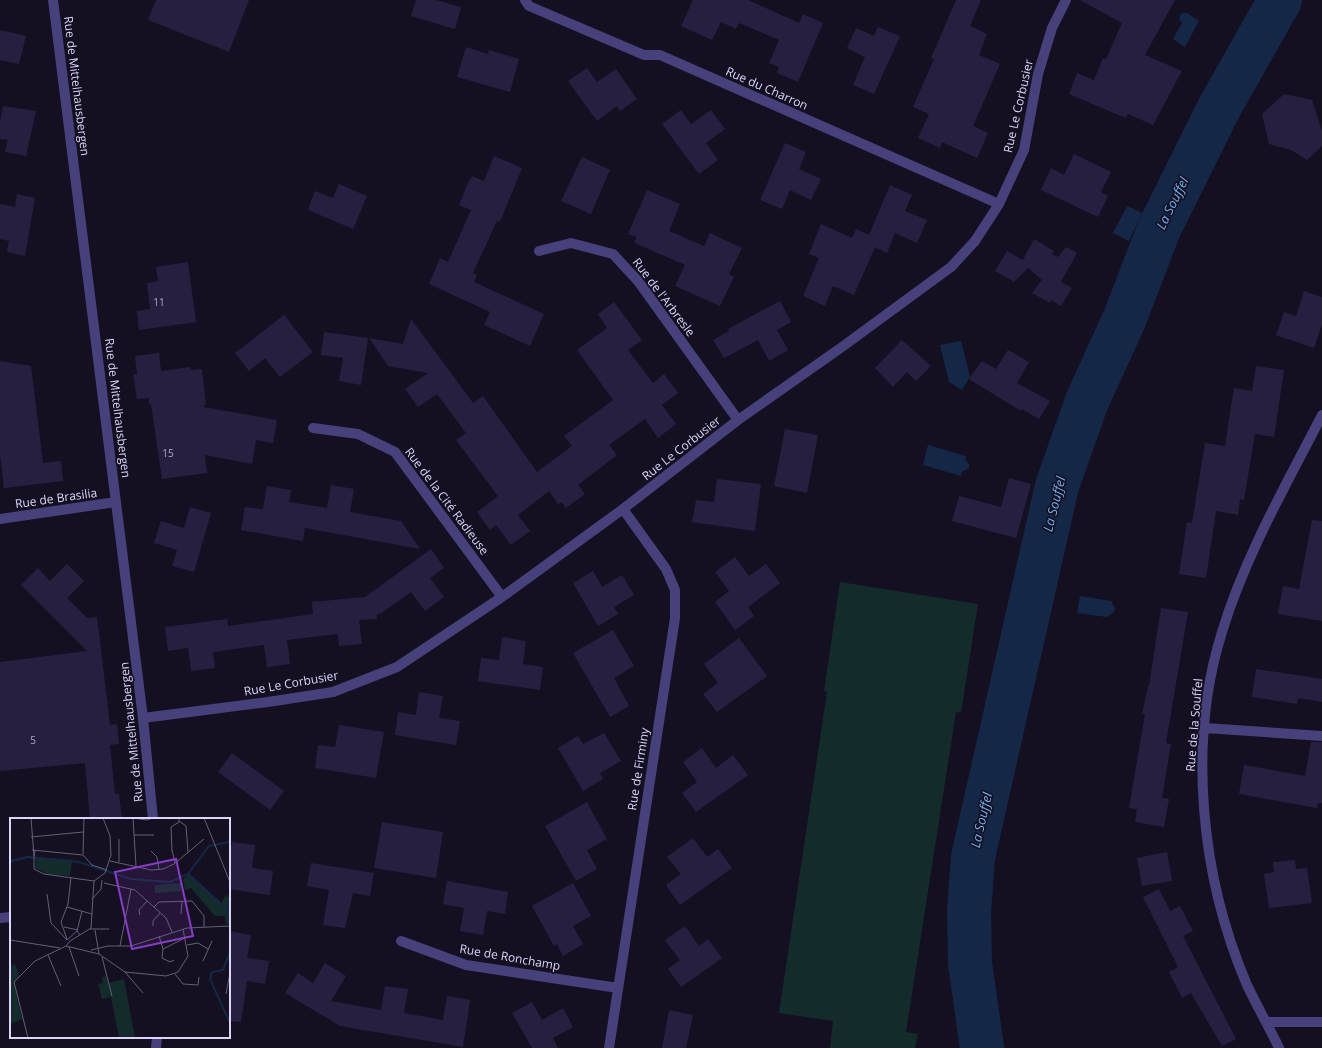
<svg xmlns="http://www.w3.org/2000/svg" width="1322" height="1048" font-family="'Open Sans',sans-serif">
<rect width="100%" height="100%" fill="#141022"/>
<path fill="#142b2b" d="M840,582l138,22 -17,109 -5,-1 -50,320 12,2 -3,14h-85l3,-27 -54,-8 48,-321 -3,-1z"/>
<path fill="#152747" d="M1183,13h4l12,8 -14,26 -12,-8 9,-16 -3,-4 1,-4z
M1127,206l15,7 -13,28 -16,-8z
M961,341l9,36 -8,13 -13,-8 -9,-37z
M928,445l38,11 -1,4 4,4v4l-7,4 -1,4 -38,-11z
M1080,596l31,5 4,7 -1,4 -7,5 -30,-4z"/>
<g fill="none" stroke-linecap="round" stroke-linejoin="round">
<path stroke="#152747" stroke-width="44" d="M982,1048l-12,-85 -1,-52 4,-54 84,-371 30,-85 37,-81 35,-91 60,-121 61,-108"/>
</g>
<path fill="#271f40" d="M156,0h93l-20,52 -81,-32z
M416,0h20l25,7 -6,22 -44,-13z
M693,0h55l51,23 4,-9 20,9 -25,59 -21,-9 2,-6 -10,-4 10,-23 -40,-17 -3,6 -15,-7 -9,18 -31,-14z
M956,0h25l-11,26 17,8 -8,21 21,9 -27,62 15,7 -11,25 -35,-16 -2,6 -22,-10 11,-24 -16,-7 21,-48 -3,-1z
M1080,0h95l-30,55 37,16 -29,54 -25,-11 -2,4 -57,-24 8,-21 17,7 9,-22 3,1 16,-36z
M878,27l22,9 -26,58 -21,-9 12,-28 -18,-9 9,-20 18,8z
M0,30l26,6 -7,28 -19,-4z
M466,47l22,7 1,-4 30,9 -9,33 -53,-15z
M587,68l10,14 19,-13 21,30 -17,12 -3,-5 -20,15 -29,-40z
M1284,94l28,6 10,31v15l-15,14 -16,-10 -22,-6 -7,-30z
M3,106l33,5 -10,45 -21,-4 3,-12 -8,-1v-17z
M681,110l10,14 20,-14 14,19 -19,14 12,17 -19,14 -37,-50z
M785,143l21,9 -7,17 22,10 -10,21 -21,-10 -8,19 -22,-9z
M1074,154l37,18 -10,20 7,4 -10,21 -57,-27 10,-22 13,7z
M494,156l28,12 -22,54 -3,-1 -24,52 4,2 -3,7 70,32 -14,32 -46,-21 6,-13 -61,-28 11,-26 8,4 23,-52 -12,-5 9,-22 4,-7 12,5z
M582,157l28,13 -19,44 -30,-13z
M339,184l28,12 -14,33 -45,-19 7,-19 18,7z
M890,185l22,10 -7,16 22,9 -10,23 -22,-10 -8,20 -12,-6 -21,48 -21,-9 -8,20 -22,-10 16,-38 -10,-4 12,-30 31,14 4,-9 13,6z
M647,190l33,14 -11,27 35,15 6,-13 32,15 -13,26 5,3 -14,29 -45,-20 10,-21 -46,-20 -5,-3 3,-5 -9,-3z
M17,194l18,4 -10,58 -18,-4 2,-11 -9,-2v-35l15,3z
M1034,239l20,12 -2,3 6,3 8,-10 11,6 -16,29 11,6 -11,18 -10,-6 -1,3 -18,-10 10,-13 -14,-12 -14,14 -19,-11 12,-20 16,9z
M188,262l8,60 -57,8 -2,-19 13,-2 -3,-26 11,-2 -2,-14z
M1304,291l18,6v27l-8,24 -38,-13 8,-23 12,4z
M780,301l11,21 -14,8 11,20 -19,11 -11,-21 -34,18 -11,-18 16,-9 -1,-2z
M614,302l28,38 -14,10 25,33 11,-9 14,19 -16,12 14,19 -18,14 -13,-19 -36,26 8,10 -39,30 7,9 -19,14 -5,-6 -3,2 -9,-13 -31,24 12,16 -19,14 -15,-20 -6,5 -13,-18 21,-16 -42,-56 10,-7 -29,-39 -19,13 -13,-18 23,-16 -40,-7 -19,-28 34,6 8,-25 62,84 10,-7 54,76 35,-26 -8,-10 49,-36 -36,-50 30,-22 -9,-14z
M284,315l29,37 -33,25 -15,-19 -16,13 -14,-18z
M324,332l44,6 -7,47 -22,-4 4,-23 -22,-3z
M902,340l29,26 -15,15 -9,-9 -14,15 -18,-19z
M1008,350l21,12 -12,21 33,18 -11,18 -17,-10 -1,2 -52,-32 13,-18 14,8z
M159,353l2,18 29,-4 1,3 11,-1 4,35 -3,3 74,13 -4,23 -17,-3 -4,24 -47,-9 2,18 -45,6 -11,-75h-2v-6l-12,1 -4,-25h4l-2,-18z
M0,361l31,5 12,97 18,-2 2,20 -59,7 -4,-34z
M1256,366l28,4 -10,67 -19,-3 -11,66 -4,-1 -2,16 -22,-4 -10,67 -27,-4 8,-52 5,1 13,-80 20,3 9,-58 18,3z
M785,429l33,6 -11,58 -33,-7z
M1009,478l22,6 -15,54 -64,-17 7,-25 42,11z
M717,479l44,5 -6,47 -63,-9 4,-22 18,2z
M331,485l23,4 -4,23 51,9 19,28 -115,-21 -2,13 -62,-11 4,-23 18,2 4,-23 24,4 -2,12 38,6z
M190,507l21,6 -17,59 -22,-6 5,-16 -23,-7 7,-22 23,7z
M1312,520l10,1v100l-44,-7 5,-28 16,3z
M431,549l13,19 -14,10 14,19 -19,14 -14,-19 -31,22h-3v5l-18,1 3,24 -23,2 -1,-12 -51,6 3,24 -23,3 -3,-22 -51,7 2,16 -24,3 -3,-23 -20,3 -3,-24 62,-8 1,7 85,-12 -1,-12 53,-5z
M735,557l14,19 17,-12 14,19 -32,24 6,9 -19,14 -20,-28 14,-11 -14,-19z
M67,564l17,17 -17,17 20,20 10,-1 13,108 7,-1 2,20 -9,1 5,49h4l3,25h-32l-5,-56 -85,8v-109l87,-11 -66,-66 17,-17 12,13z
M593,571l9,16 20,-12 12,20 -20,12 4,7 -20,12 -25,-43z
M1161,608l27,4 -22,131 5,1 -9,54 7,1 -5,28 -29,-5 2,-13 -8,-1 16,-94h-3l6,-28h1z
M613,630l21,36 -20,12 15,28 -19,11 -37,-64z
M502,637l24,4 -3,23 20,3 -3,23 -62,-9 3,-23 18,2z
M739,638l28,38 -50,36 -14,-18 15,-11 -14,-19z
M1256,669l66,10v23l-24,-4 -1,6 -45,-7z
M419,692l24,4 -4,22 21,3 -4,24 -61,-10 3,-23 18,3z
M339,725l45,7 -8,46 -61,-10 3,-23 17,2z
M604,733l17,28 -21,12 3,6 -20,12 -25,-43 20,-12 5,8z
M1311,742h11v61h-4l-1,5 -78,-14 5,-29 61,11z
M702,748l14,20 17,-13 15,20 -52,37 -14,-19 15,-11 -14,-20z
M232,753l52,38 -14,19 -52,-38z
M587,802l20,37 -20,11 10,19 -21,12 -31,-55z
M382,822l61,10 -7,46 -62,-10z
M693,838l14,19 11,-8 14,19 -52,37 -13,-18v-3l14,-10 -14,-17z
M232,842l23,3 -3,23 21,3 -3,24 -41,-6v-29z
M1167,852l5,29 -30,5 -5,-28z
M1295,860l1,9 11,-1 5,35 -43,5 -5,-34 10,-2 -1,-10z
M311,863l63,10 -4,23 -17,-3 -8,35 -22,-3 6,-35 -22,-4z
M447,881l61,11 -3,22 -18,-3 -4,24 -23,-4 4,-23 -21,-4z
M573,883l18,33 -18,10 10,18 -20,12 -6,-12 -3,2 -22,-40z
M1159,889l11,22 10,-5 13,25 -10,5 53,103 -14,7 -31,-53 -9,5 -13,-26 9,-5 -35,-70z
M685,926l14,20 9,-7 14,19 -41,29 -13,-18 12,-9 -15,-20z
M229,931l22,4 -4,23 22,3 -4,23 -18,-3 -6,41 -12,-1z
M325,963l21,13 -15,25 50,9 4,-24 23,3 -4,24 39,7 4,-24 23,4 -7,47 -123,-21 -55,-33 13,-20 15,10z
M532,1002l10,18 21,-12 10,19 -20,11 5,10h-26l-20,-35z
M669,1010l24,5 -7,33h-24z"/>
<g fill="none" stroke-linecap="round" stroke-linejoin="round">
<path stroke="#46417b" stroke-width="10" d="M525,0l4,6 115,49h16l339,149
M539,251l32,-8 42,11 25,27 100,139
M313,428l45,6 37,18 107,145
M0,519l116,-17
M143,718l125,-16 65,-10 64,-25 105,-70 121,-88 115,-89 104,-73 109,-80 24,-26 24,-37 25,-54 14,-76 14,-46 14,-28
M1205,728l117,8
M0,918l11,-1
M401,941l65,24 152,23
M1267,1022h55
M609,1048l66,-430v-28l-9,-21 -43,-60
M1279,1048c-10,-21 -22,-42 -32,-63 -46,-107 -60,-242 -25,-353 23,-76 64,-147 100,-217"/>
<path stroke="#46417b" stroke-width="10" d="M53,0l90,718 10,101
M156,1048l1,-11"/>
</g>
<g text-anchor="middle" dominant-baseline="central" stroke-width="3.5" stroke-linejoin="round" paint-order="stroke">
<g font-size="10" fill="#afa8cc">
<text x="159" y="302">11</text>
<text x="168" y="453">15</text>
<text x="33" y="740">5</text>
</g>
<g font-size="12" fill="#dcd6fa" stroke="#141022">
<text transform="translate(77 86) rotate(83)">Rue de Mittelhausbergen</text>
<text transform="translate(767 88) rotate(24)">Rue du Charron</text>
<text transform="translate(1018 106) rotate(-77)">Rue Le Corbusier</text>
<text transform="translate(664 297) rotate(53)">Rue de l'Arbresle</text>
<text transform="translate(118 408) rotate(83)">Rue de Mittelhausbergen</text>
<text transform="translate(681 448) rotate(-38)">Rue Le Corbusier</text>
<text transform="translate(56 498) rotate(-8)">Rue de Brasilia</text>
<text transform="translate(447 501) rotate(53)">Rue de la Cité Radieuse</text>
<text transform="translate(291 683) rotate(-10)">Rue Le Corbusier</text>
<text transform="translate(1194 725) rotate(-85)">Rue de la Souffel</text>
<text transform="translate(131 732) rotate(-96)">Rue de Mittelhausbergen</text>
<text transform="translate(638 769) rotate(-81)">Rue de Firminy</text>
<text transform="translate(510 957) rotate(10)">Rue de Ronchamp</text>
</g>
<g font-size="13" font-style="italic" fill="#70aeee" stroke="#141022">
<text transform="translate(1172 203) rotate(-64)">La Souffel</text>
<text transform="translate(1054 504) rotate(-76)">La Souffel</text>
<text transform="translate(981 820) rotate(-77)">La Souffel</text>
</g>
</g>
<g transform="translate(10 818)">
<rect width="220" height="220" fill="#141022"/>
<path d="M19,38l43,4 -2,16 -22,-2 -13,-6 1,-8 -2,-1 -7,-1 -17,5v-3zM180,56l31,29 5,-8 4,3v25l-4,2 -1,-9h-10l-24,-28 -6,2 -2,-11zM173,65l-2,8 -26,2v-8zM5,146l4,11 -5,10 8,34 -12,5v-58zM96,158l2,7 16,-4 11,59h-16l-8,-41 -9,2 -4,-15 5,-1 -1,-6z" fill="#142b2b"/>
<path fill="none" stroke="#152747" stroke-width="2" d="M0,43l18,-4 51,5 52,17 39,3 18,-8 21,-28 21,-4M178,56l42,38M220,135l-7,17 -11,2 -2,7 20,44"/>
<path fill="none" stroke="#645f78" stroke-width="1" d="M21,0l3,38 1,-6M123,0l3,48M123,0l14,2 6,-2M194,0l26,64M169,3l7,5 2,26M124,17h20M21,19l52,-5M109,21v23M22,32l51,5 9,10 15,5M162,32l3,13M141,33l6,6 2,13M162,33l-1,-24 8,-5v-4M73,36l1,-36M24,38v13l10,5 50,7M100,43l41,9 12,-1 11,-5 30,-25M94,65l31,7 31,28 6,14M37,76l4,29 16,17M82,81l9,-10 1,-9M57,89l25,7M144,89l5,-5 33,-1 12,15v11M171,96l1,-13M130,97l-1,-5 8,-9M143,108v-5l7,-8M54,109l14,3M80,111h19M85,112l4,24M67,113l5,-20M149,118l4,13 -1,9 8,4 4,-2M57,121l-6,-17 7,-18 3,-27M0,122l50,8M57,122l10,-9 3,4M177,127l11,-2 10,6M56,128l33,8 26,18 18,21M110,128l11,-57M59,129l10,29M153,131l22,-11M81,132l17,-4h23l56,-18 43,-2M38,137l13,31M92,139l10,39M193,143l9,-20M115,154l41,4 12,-4 10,-16 -5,-27M165,156l8,10 15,1 1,-8M216,176l4,-21M18,220l-14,-56 21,-21 31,-15 4,-5 21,-13 3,-47 11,-8 6,-18 -1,-19 -7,-18"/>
<path fill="#853dc5" fill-opacity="0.15" stroke="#853dc5" stroke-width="2" d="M166,41l17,77 -61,13 -17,-77z"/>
<rect width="220" height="220" fill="none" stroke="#dcd6fa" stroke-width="2"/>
</g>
</svg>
